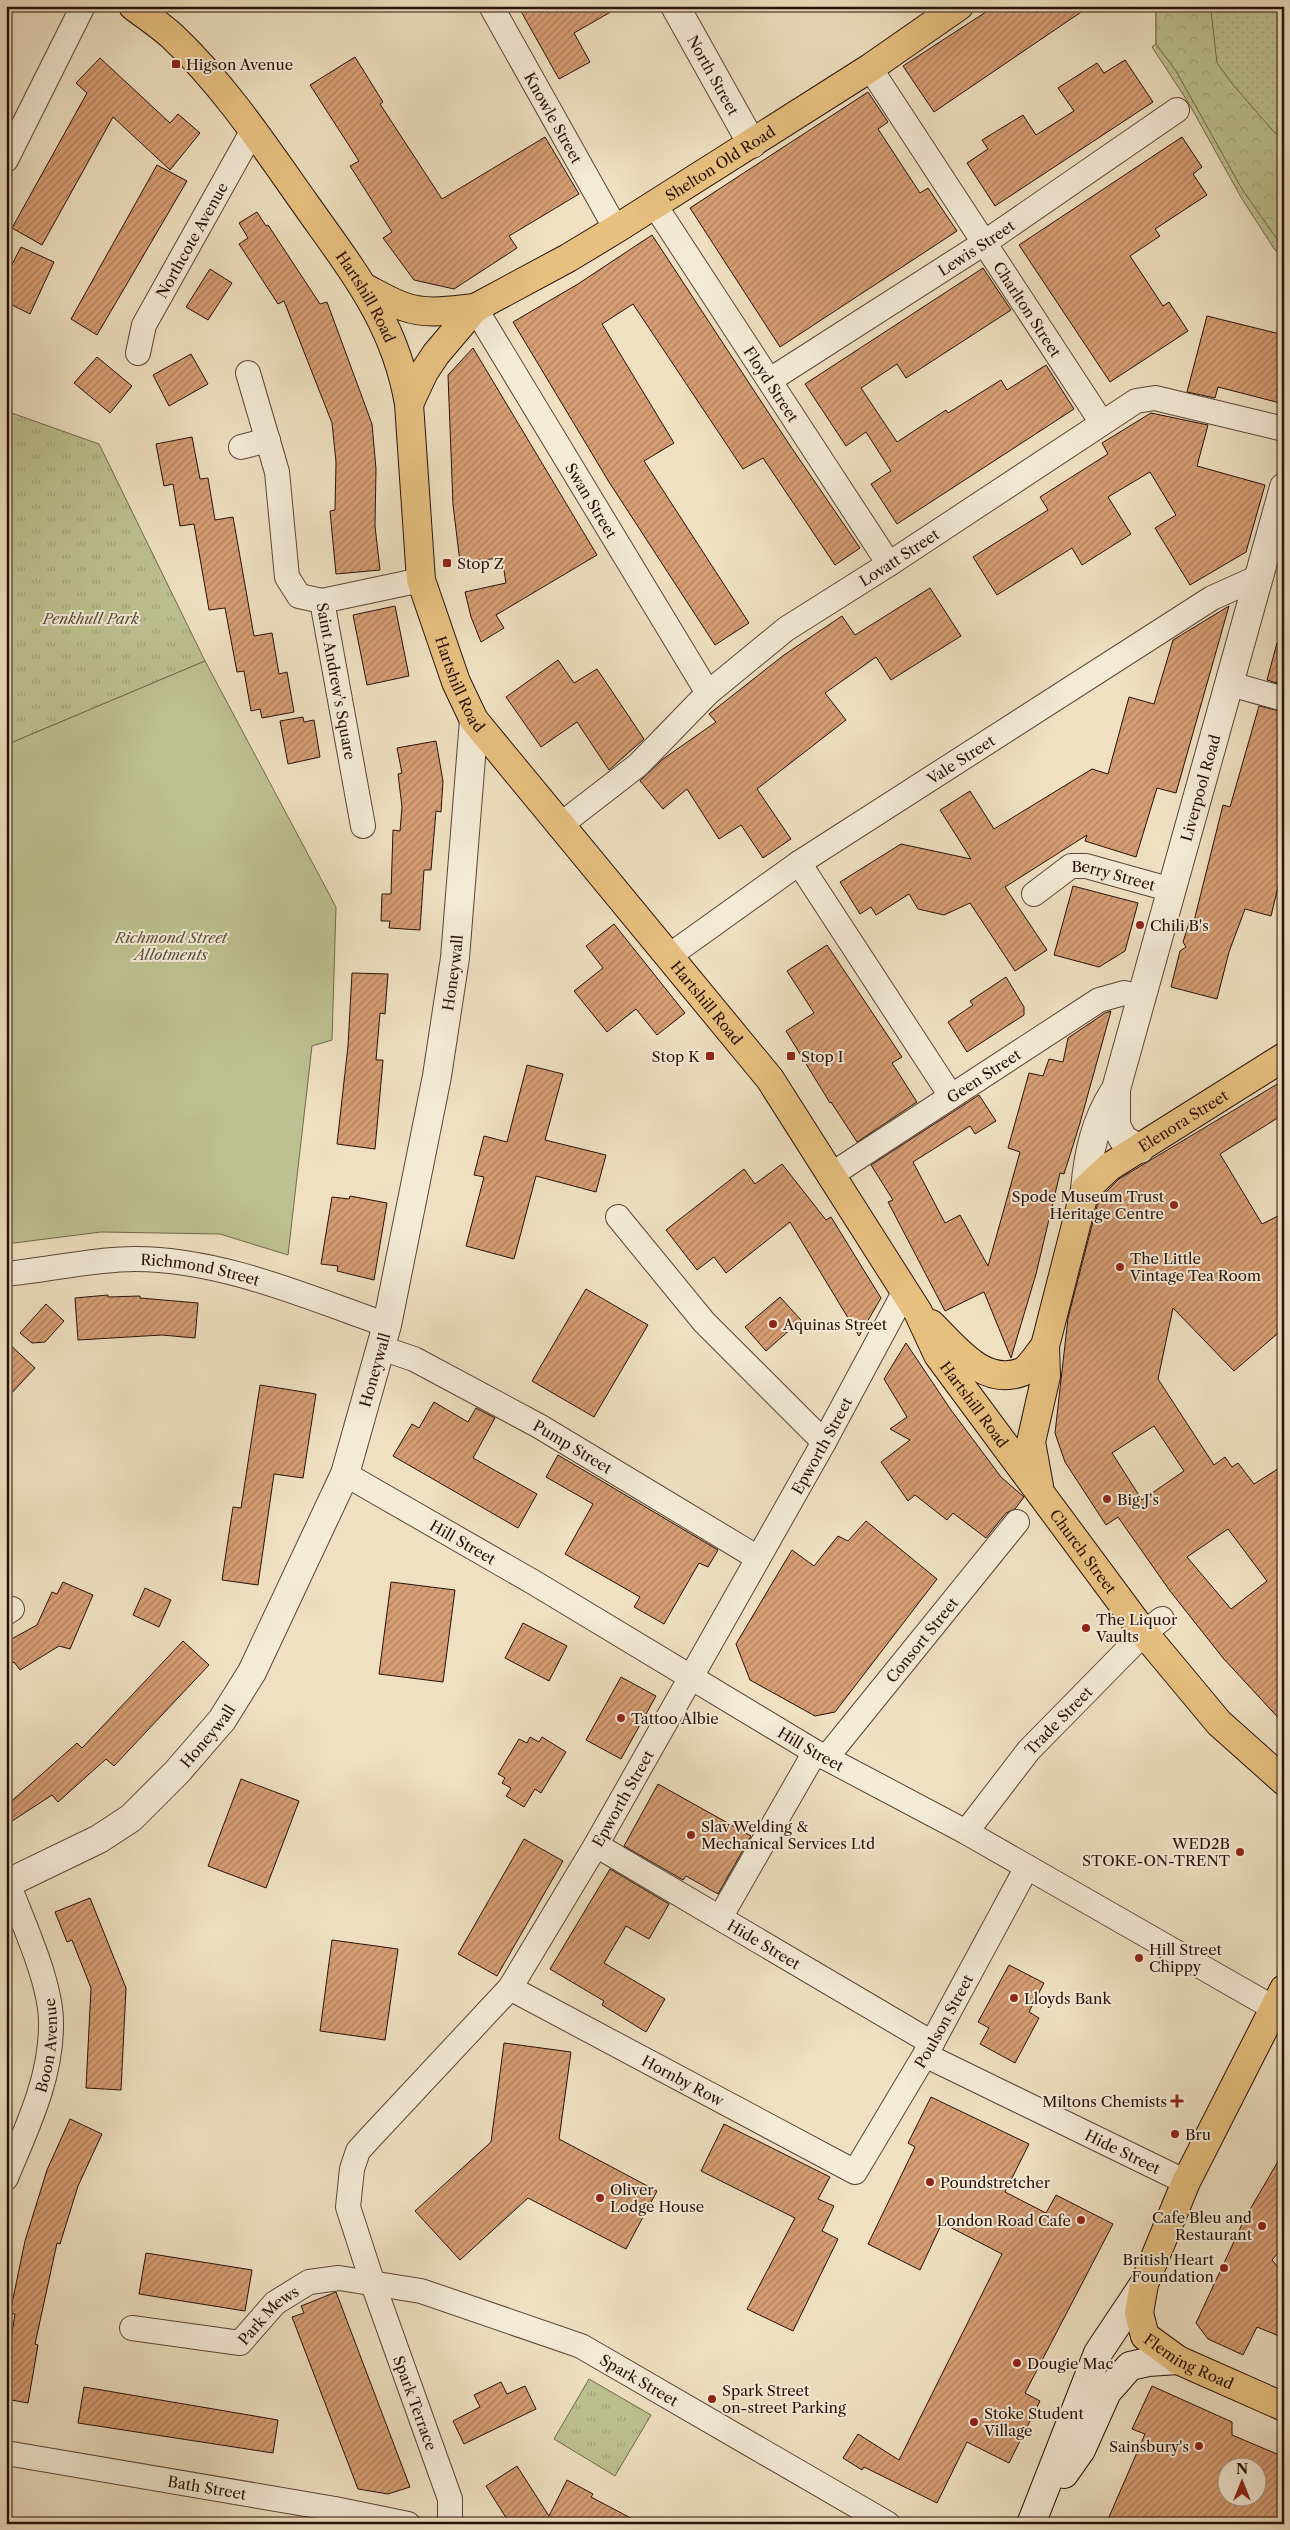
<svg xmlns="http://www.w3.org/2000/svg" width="1290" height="2530" font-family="'Libre Caslon Text',serif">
<defs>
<pattern id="grass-dots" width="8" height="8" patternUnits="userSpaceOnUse" patternTransform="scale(1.25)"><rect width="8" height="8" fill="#bdc190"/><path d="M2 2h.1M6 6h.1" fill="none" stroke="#a2a57b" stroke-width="1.8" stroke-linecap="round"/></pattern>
<pattern id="forest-crowns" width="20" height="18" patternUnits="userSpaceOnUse" patternTransform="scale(1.25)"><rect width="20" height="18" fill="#bdc190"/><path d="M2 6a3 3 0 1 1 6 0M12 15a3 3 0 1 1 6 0" fill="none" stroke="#a2a57b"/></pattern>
<pattern id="park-tufts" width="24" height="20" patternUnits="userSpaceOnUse" patternTransform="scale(1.25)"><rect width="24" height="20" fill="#bdc190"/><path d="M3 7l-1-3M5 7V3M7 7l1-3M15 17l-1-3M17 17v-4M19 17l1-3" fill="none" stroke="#a2a57b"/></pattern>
<pattern id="building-hatch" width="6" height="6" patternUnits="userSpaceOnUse" patternTransform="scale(1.25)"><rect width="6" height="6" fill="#d69e75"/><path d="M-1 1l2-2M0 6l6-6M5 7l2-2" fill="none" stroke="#ae7f5e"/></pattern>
</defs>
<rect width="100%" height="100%" fill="#eee0c1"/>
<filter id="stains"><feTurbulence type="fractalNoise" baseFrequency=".004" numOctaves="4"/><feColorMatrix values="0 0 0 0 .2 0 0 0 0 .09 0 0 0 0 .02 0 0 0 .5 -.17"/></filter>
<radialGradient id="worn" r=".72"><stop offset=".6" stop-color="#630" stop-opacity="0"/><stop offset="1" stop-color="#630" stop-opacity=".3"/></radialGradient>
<path fill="url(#grass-dots)" stroke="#72694c" d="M1156,6h128v250l-9,-6 -33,-51 -54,-97 -36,-55 4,-3z"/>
<path fill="url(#forest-crowns)" stroke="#72694c" d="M1156,6h73l-18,5 6,52 17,23 41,47 9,4v112l-42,-60 -66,-118 -20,-27z"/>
<path fill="url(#park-tufts)" stroke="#72694c" d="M6,411l93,33 106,217 -199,84z
M589,2379l62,36 -36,61 -61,-37z"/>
<path fill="#bdc190" stroke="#72694c" d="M205,661l131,246 -4,133 -20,6 -24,209 -68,-21 -119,-2 -95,12v-499z"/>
<path fill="url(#building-hatch)" stroke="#281108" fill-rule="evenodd" d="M518,6h103l-47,27 16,29 -31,17z
M995,6h95l-156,106 -31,-46z
M355,57l28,45 -3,2 62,95 103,-62 34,57 -70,42 8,12 -63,41 -40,-9 -31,-42 9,-6 -42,-66 9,-5 -49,-76z
M100,58l70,65 8,-9 22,19 -30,37 -57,-53 -71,128 -30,-17 75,-135 -11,-10z
M1125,60l28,42 -158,104 -28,-43 21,-14 -6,-9 41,-25 13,20 38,-24 -16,-23 39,-25 7,10z
M868,92l20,30 -10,7 42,64 8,-5 29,43 -177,116 -90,-139z
M1182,137l20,30 -9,7 14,21 -52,34 5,7 -30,20 33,50 6,-4 19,29 -78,51 -91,-137z
M157,165l30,16 -90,154 -26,-16z
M257,212l9,14 2,-1 52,79 7,-2 45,122 4,45 -1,57 5,44 -44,4 -6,-63 5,-1 1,-48 -4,-39 -48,-122 -6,3 -39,-60 9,-6 -9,-15z
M652,235l137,209 71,104 -25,17 -72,-107 -20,11 -110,-165 -31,20 72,119 -30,18 105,162 -34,22 -106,-163 -96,-160 65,-38z
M21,247l33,15 -24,52 -24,-12v-26z
M983,268l28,42 -105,68 -9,-14 -36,24 36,54 49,-32 2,3 53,-33 6,10 39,-25 28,44 -177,115 -26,-40 20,-13 -25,-39 -20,14 -41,-62z
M210,269l22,14 -24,37 -22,-13z
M1207,316l77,19v69l-66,-17 -3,11 -28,-6z
M473,348l124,207 -101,60 8,13 -23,14 -10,-25 -6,-25 41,-9 -4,-25 -42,4 -7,-57 -5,-130z
M191,354l17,30 -39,22 -16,-31z
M97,357l35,29 -22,27 -36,-30z
M1151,413l57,12 -11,41 68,19 -19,67 -56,33 -35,-57 21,-13 -26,-43 -42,25 23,37 -49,31 -10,-17 -75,47 -24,-38 75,-47 -8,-13 68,-43 -6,-11z
M192,437l8,42 8,-1 7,42 18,-3 21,119 18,-3 7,41 8,-2 7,40 -32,6 -2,-9 -9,2 -7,-40 -7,1 -12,-64 -16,2 -15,-86 -14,2 -7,-42 -9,2 -8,-42z
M930,588l31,48 -70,44 -15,-23 -51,36 21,27 -89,69 34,50 -28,19 -22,-33 -22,14 -32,-50 -24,20 -23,-28 23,-22 53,-37 -7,-8 75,-59 58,-39 13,19z
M395,606l14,70 -42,9 -14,-70z
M1229,606l-53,187 -19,-5 -21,69 -51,-16 2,-6 -82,52 42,63 -32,21 -45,-68 -26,12 -26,-6 -9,-15 -33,21 -5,-8 -11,7 -20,-32 61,-38 70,15 -31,-49 30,-19 24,38 98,-60 16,5 21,-77 25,7 19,-64z
M1277,643l7,1v41l-17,-5z
M558,660l16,23 23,-14 47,70 -35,31 -32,-48 -36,25 -35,-50z
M1259,706l25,6v151l-13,53 -26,-7 -16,43 -12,47 -46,-12 9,-36 6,-4 -3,-5 7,-22 4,1 29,-116 7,2z
M303,717l1,5 10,-2 6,37 -32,7 -8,-43z
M436,741l7,40 -2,31 -5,-1 -5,59h-7l-4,60 -31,-2 1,-7h-9l1,-27h9l2,-64 7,1 2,-24 -4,-33 4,-1 -5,-25z
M1073,886l65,17 -13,48 -26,16 -45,-12z
M614,924l71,89 -28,22 -21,-26 -29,23 -33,-41 29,-23 -17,-22z
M827,945l75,112 -10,6 25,39 -60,40 -26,-40 -1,1 -44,-72 28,-18 -27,-42z
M352,973l36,1 -3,40 -5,-1 -4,47h7l-8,89 -38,-5 11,-98z
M1006,977l18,30v8l-57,37 -19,-30 25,-17 -3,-4z
M1111,1011l-31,112 -16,51 -4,-1 -24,101 -25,84 -27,-66 -39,19 -57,-109 5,-2 -22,-35 108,-70 17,26 -21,13 -5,-8 -57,36 32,61 15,-8 28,51 32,-114 -12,-4 21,-75 14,3 6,-17 14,3 5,-24 37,-25z
M527,1065l36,9 -18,66 61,15 -10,37 -60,-16 -22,83 -48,-13 18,-69 -10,-2 10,-39 23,6z
M1284,1080v34l-64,40 42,70 22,-11v115l-50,43 -61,-63 -15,71 56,86 11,-8 7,10 6,-4 16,21 30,-19v259l-61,-66 -53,-67 -52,-74 -12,8 -41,-63 -10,-29 13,-115 29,-112 5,-10 17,-17zM1154,1426l30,45 -42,29 -30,-47zM1228,1529l39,52 -36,28 -44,-52z
M782,1164l44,56 5,-3 50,81 -22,38 -69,-114 -64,51 -12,-16 -17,13 -31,-40 78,-61 11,15z
M350,1196l37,7 -13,77 -37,-9 1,-5 -17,-2 11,-67 17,2z
M586,1289l62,36 -54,92 -62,-36z
M108,1295v2l32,-1v2l58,5 -3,35 -33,-3 -84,5 -3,-42z
M780,1297l21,23 -35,31 -21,-24z
M46,1304l18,17 -19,21 -13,1 -12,-10z
M6,1341l29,27 -29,31z
M906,1343l45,67 50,67 23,20 -9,12 -9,4 -20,25 -33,-25 -6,7 -32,-25 -7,6 -27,-39 29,-22 -20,-11 17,-12 -23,-38z
M260,1385l56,9 -13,84 -29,-4 -16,111 -36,-5 11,-73 8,1z
M434,1402l34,20 8,-14 19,10 -22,40 64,36 -19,34 -125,-72 19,-32 7,4z
M558,1455l160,95 -10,17 -9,-4 -35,61 -30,-17 6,-10 -75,-43 28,-50 -47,-27z
M866,1521l71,58 -102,133 -20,4 -65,-36 -14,-36 56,-94 22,16 24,-30 10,5z
M63,1582l30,13 -23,54 -11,-3 -39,24 -6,-8 -8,5v-25l31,-17 15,-33 5,2z
M391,1582l64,8 -12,92 -64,-8z
M145,1588l26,12 -12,27 -26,-12z
M523,1623l44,23 -18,35 -44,-23z
M183,1641l26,24 -95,101 -8,-7 -48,43 -6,-7 -46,30v-19l71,-63 5,5z
M621,1677l35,19 -35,63 -35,-19z
M530,1737l9,5 3,-5 24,15 -25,41 -6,-4 -11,18 -18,-11 5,-8 -9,-5 3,-5 -7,-4 21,-35 8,4z
M241,1779l58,22 -33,87 -58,-22z
M658,1784l93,52 -33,58 -32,-18 -3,4 -59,-34z
M524,1839l39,22 -66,115 -39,-22z
M610,1869l59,35 -20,35 -23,-13 -22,37 61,36 -19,33 -44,-27 2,-4 -54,-32z
M90,1898l36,90 -5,102 -35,-2 5,-100 -19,-48 -5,2 -12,-30z
M332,1940l66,9 -13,91 -65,-9z
M1009,1965l35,18 -15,29 10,6 -24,45 -35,-19 9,-16 -11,-6z
M504,2043l67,9 -12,87 98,52 -31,58 -98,-51 -68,62 -45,-49 76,-69z
M931,2097l98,47 -24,48 41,21 10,-18 57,29 -88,169 15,8 -31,62 -42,-21 -30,61 -73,-36 -2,3 -19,-12 15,-24 41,26 103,-206 -60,-31 -22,47 -52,-26 47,-97 -7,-4z
M70,2119l32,15 -24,52 -18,58 -3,-1 -22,101 3,1 -10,58 -22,-4v-29l9,-56 -5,-1 15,-72 22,-71z
M724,2124l106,53 -12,22 16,7 -12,25 16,8 -45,92 -46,-22 48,-91 -94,-47z
M1284,2151v95l-12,14 12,14v64l-27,-11 -14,28 -35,-16 -12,-16 49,-105z
M146,2253l106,17 -7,41 -106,-17z
M336,2292l74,195 -22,7 -30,-5 -66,-172 12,-4 -3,-7z
M501,2382l6,12 18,-8 11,23 -72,35 -11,-23 27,-14 -6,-12z
M1152,2386l80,36v13l52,22v67h-178l39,-90 -13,-5zM1228,2468h30v30h-30z
M84,2387l194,33 -5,33 -195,-30z
M517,2466l32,50 18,-36 26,14 -2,3 51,27h-132l-24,-38z"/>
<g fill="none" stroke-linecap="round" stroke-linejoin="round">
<defs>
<g id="minor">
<path id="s1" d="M491,6l125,223"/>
<path id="s2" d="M870,68l232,355"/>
<path d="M6,160l77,-154"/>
<path id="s3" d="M654,204l235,360"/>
<path id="s4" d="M475,308l233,385"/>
<path id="s5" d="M138,353l6,-28 109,-195"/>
<path id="s6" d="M248,373l29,99 10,105 12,19 23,5 41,225"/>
<path id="s7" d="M770,380l214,-137 193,-133"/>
<path d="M241,447l27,-7"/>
<path d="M322,601l99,-21"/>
<path d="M1230,684l54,15"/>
<path id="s8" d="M559,826l79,-61 70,-72 78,-64 103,-65 247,-163 19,-3 129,31"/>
<path d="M799,863l152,233"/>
<path id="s9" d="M1034,894l37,-28h15l86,24"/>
<path id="s10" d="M669,956l130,-93 413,-265 49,-22"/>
<path id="s11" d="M831,1175l268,-175 25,-7 18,4"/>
<path d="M618,1217l86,105 120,120"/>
<path id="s12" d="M6,1274c43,-4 86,-15 129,-15 86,0 172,38 252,66"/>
<path id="s13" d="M381,1348l33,11 125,67 219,132"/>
<path id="s14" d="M345,1474l188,108 282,170 151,80 318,182"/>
<path d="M6,1613l6,-4"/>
<path id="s15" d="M826,1758l191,-236"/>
<path id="s16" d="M966,1832l63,-82 115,-117 18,-14"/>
<path id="s17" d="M596,1845l336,198"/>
<path d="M721,1916l94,-164"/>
<path id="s18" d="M510,1988l345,184 77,-129 95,-176"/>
<path id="s19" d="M925,2055l261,127"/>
<path id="s20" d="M6,2178c20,-49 45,-98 45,-153 1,-41 -28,-102 -43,-142"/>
<path id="s21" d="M132,2328l108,15 35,-40 34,-21 30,-4 82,13 160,55 307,178"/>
<path id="s22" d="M6,2453l329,56 73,15"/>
<path id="s23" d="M450,2524v-25l-77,-215 -25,-77 4,-38 6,-18 9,-10 143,-153 86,-143 228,-403 81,-151"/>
</g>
<g id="tertiary">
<path id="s24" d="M675,6l77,138"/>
<path id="s25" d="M1140,1149l-17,-10 -7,-14v-36l168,-602"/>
<path d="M1085,1190c3,-36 10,-68 29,-98"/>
<path id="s26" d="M6,1884l93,-45 32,-21 46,-46 45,-52 30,-48 93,-198 42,-149 50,-249 18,-118 19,-238"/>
</g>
<path id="secondary" d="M1064,2474l17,-24 26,-58 23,-26 18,-4 30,-2
M1031,2524l67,-171 46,-69"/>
<g id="primary">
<path id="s27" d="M133,6c13,10 27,19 39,30 52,49 91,108 132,166 47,67 91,119 105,202l12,176 35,102 18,38 296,359 148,233 20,43 206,278 75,90 65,58"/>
<path d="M367,289c12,6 25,14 38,18 22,8 48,3 70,1"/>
<path id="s28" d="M409,404l15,-32 12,-18 39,-46 93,-50 48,-29 254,-161 89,-62"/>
<path d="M931,1324c24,23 52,63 91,48 8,-4 17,-19 23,-26"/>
<path id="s29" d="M1039,1486l-8,-44 15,-66 -1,-30 40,-156 24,-23 175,-110"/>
<path id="s30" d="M1284,1989l-98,193 -42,102 -5,29 6,23 33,24 106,47"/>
</g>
</defs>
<use href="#minor" stroke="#5a4536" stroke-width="26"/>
<use href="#tertiary" stroke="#5a4536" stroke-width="30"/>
<use href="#secondary" stroke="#281108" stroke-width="30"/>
<use href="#primary" stroke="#281108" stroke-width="30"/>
<use href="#minor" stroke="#f4ebd7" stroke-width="24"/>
<use href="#tertiary" stroke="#f4ebd7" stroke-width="28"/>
<use href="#secondary" stroke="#f4ebd7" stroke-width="28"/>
<use href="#primary" stroke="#e7c080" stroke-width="28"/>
</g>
<g fill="#8f2418" stroke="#f4ebd7" stroke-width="2">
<rect x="171" y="59" width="10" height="10" rx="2.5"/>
<rect x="442" y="558" width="10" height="10" rx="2.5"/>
<circle cx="1140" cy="925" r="5"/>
<rect x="705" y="1051" width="10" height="10" rx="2.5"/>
<rect x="786" y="1051" width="10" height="10" rx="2.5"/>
<circle cx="1174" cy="1205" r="5"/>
<circle cx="1120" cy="1267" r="5"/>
<circle cx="773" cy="1324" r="5"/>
<circle cx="1107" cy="1499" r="5"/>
<circle cx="1086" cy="1628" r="5"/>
<circle cx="621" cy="1718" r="5"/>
<circle cx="691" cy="1835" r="5"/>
<circle cx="1240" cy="1852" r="5"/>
<circle cx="1139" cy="1958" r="5"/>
<circle cx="1014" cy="1998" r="5"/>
<path d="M1174.5 2093.5h5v5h5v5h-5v5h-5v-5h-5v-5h5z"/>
<circle cx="1175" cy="2134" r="5"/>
<circle cx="930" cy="2182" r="5"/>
<circle cx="600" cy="2198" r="5"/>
<circle cx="1081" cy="2220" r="5"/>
<circle cx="1262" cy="2226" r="5"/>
<circle cx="1224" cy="2268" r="5"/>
<circle cx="1017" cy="2363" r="5"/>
<circle cx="712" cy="2399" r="5"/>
<circle cx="974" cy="2422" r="5"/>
<circle cx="1199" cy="2446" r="5"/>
</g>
<g text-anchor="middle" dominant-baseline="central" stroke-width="4" stroke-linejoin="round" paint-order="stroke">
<g font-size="15" fill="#281108" stroke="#f4ebd7" text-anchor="start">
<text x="186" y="64">Higson Avenue</text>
<text x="457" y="563">Stop Z</text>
<text x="1150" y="925">Chili B's</text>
<text x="700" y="1056" text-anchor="end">Stop K</text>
<text x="801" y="1056">Stop I</text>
<text x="1164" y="1196" text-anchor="end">Spode Museum Trust<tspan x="1164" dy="17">Heritage Centre</tspan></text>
<text x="1130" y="1258">The Little<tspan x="1130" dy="17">Vintage Tea Room</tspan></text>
<text x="783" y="1324">Aquinas Street</text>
<text x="1117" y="1499">Big J's</text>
<text x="1096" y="1619">The Liquor<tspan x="1096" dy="17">Vaults</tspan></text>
<text x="631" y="1718">Tattoo Albie</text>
<text x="701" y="1826">Slav Welding &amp;<tspan x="701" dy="17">Mechanical Services Ltd</tspan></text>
<text x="1230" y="1843" text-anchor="end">WED2B<tspan x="1230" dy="17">STOKE-ON-TRENT</tspan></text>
<text x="1149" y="1949">Hill Street<tspan x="1149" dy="17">Chippy</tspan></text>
<text x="1024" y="1998">Lloyds Bank</text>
<text x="1167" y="2101" text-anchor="end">Miltons Chemists</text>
<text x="1185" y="2134">Bru</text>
<text x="940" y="2182">Poundstretcher</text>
<text x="610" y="2189">Oliver<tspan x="610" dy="17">Lodge House</tspan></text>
<text x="1252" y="2217" text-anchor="end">Cafe Bleu and<tspan x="1252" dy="17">Restaurant</tspan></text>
<text x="1071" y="2220" text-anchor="end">London Road Cafe</text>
<text x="1214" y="2259" text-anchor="end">British Heart<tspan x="1214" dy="17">Foundation</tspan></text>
<text x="1027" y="2363">Dougie Mac</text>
<text x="722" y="2390">Spark Street<tspan x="722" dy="17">on-street Parking</tspan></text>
<text x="984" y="2413">Stoke Student<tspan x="984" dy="17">Village</tspan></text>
<text x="1189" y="2446" text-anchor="end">Sainsbury's</text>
</g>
<g font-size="15" fill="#281108" stroke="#f4ebd7">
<text stroke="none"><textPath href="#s24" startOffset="79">North Street</textPath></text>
<text stroke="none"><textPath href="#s1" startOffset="128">Knowle Street</textPath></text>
<text stroke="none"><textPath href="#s28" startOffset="402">Shelton Old Road</textPath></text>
<text stroke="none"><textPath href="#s5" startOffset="126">Northcote Avenue</textPath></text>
<text stroke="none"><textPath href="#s7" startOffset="245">Lewis Street</textPath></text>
<text stroke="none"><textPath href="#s27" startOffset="375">Hartshill Road</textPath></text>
<text stroke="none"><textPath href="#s2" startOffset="288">Charlton Street</textPath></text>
<text stroke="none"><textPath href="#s3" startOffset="215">Floyd Street</textPath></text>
<text stroke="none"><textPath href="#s4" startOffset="225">Swan Street</textPath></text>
<text stroke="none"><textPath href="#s8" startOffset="435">Lovatt Street</textPath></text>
<text stroke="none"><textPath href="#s27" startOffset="779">Hartshill Road</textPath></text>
<text stroke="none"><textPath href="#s6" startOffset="336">Saint Andrew's Square</textPath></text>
<text stroke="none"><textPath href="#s10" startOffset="352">Vale Street</textPath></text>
<text stroke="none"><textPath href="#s25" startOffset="384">Liverpool Road</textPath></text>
<text stroke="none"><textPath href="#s9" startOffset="90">Berry Street</textPath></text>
<text stroke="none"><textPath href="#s26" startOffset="1064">Honeywall</textPath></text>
<text stroke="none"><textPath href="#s27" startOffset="1184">Hartshill Road</textPath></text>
<text stroke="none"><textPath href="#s11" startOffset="182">Geen Street</textPath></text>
<text stroke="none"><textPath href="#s29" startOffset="424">Elenora Street</textPath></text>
<text stroke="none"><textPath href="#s12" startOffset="196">Richmond Street</textPath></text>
<text stroke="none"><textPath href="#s26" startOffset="659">Honeywall</textPath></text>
<text stroke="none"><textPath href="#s27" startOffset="1668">Hartshill Road</textPath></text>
<text stroke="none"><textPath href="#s13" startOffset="216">Pump Street</textPath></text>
<text stroke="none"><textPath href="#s23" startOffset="1240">Epworth Street</textPath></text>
<text stroke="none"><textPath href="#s14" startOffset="136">Hill Street</textPath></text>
<text stroke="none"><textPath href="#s27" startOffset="1851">Church Street</textPath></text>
<text stroke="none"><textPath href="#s15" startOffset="152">Consort Street</textPath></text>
<text stroke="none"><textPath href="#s16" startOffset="145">Trade Street</textPath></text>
<text stroke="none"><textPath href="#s26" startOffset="254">Honeywall</textPath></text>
<text stroke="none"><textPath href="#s14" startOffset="541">Hill Street</textPath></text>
<text stroke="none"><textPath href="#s23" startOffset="835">Epworth Street</textPath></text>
<text stroke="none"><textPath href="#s17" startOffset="195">Hide Street</textPath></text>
<text stroke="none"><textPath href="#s18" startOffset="566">Poulson Street</textPath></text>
<text stroke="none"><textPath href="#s20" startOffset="140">Boon Avenue</textPath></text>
<text stroke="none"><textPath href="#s18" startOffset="196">Hornby Row</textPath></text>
<text stroke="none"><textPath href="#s19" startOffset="220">Hide Street</textPath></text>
<text stroke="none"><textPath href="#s21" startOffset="149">Park Mews</textPath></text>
<text stroke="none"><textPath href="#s30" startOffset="431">Fleming Road</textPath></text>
<text stroke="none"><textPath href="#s21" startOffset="552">Spark Street</textPath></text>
<text transform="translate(415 2403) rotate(70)">Spark Terrace</text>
<text stroke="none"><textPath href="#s22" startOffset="204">Bath Street</textPath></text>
</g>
<g font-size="15" font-style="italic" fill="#5c4f38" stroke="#f4ebd7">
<text x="91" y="618">Penkhull Park</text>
<text x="171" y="937">Richmond Street<tspan x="171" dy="17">Allotments</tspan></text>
</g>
</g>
<rect width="1290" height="2530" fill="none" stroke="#eee0c1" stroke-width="25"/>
<rect x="8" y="8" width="1275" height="2515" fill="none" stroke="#281108" stroke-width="2.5"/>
<rect x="12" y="12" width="1265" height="2505" fill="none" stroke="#281108"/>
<g transform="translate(1242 2482)"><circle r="24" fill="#f4ebd7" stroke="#a29484"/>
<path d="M0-4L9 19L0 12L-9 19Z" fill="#8f2418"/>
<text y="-8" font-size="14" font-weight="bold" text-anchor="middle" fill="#281108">N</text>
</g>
<rect width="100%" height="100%" filter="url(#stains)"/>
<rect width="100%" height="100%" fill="url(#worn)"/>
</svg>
